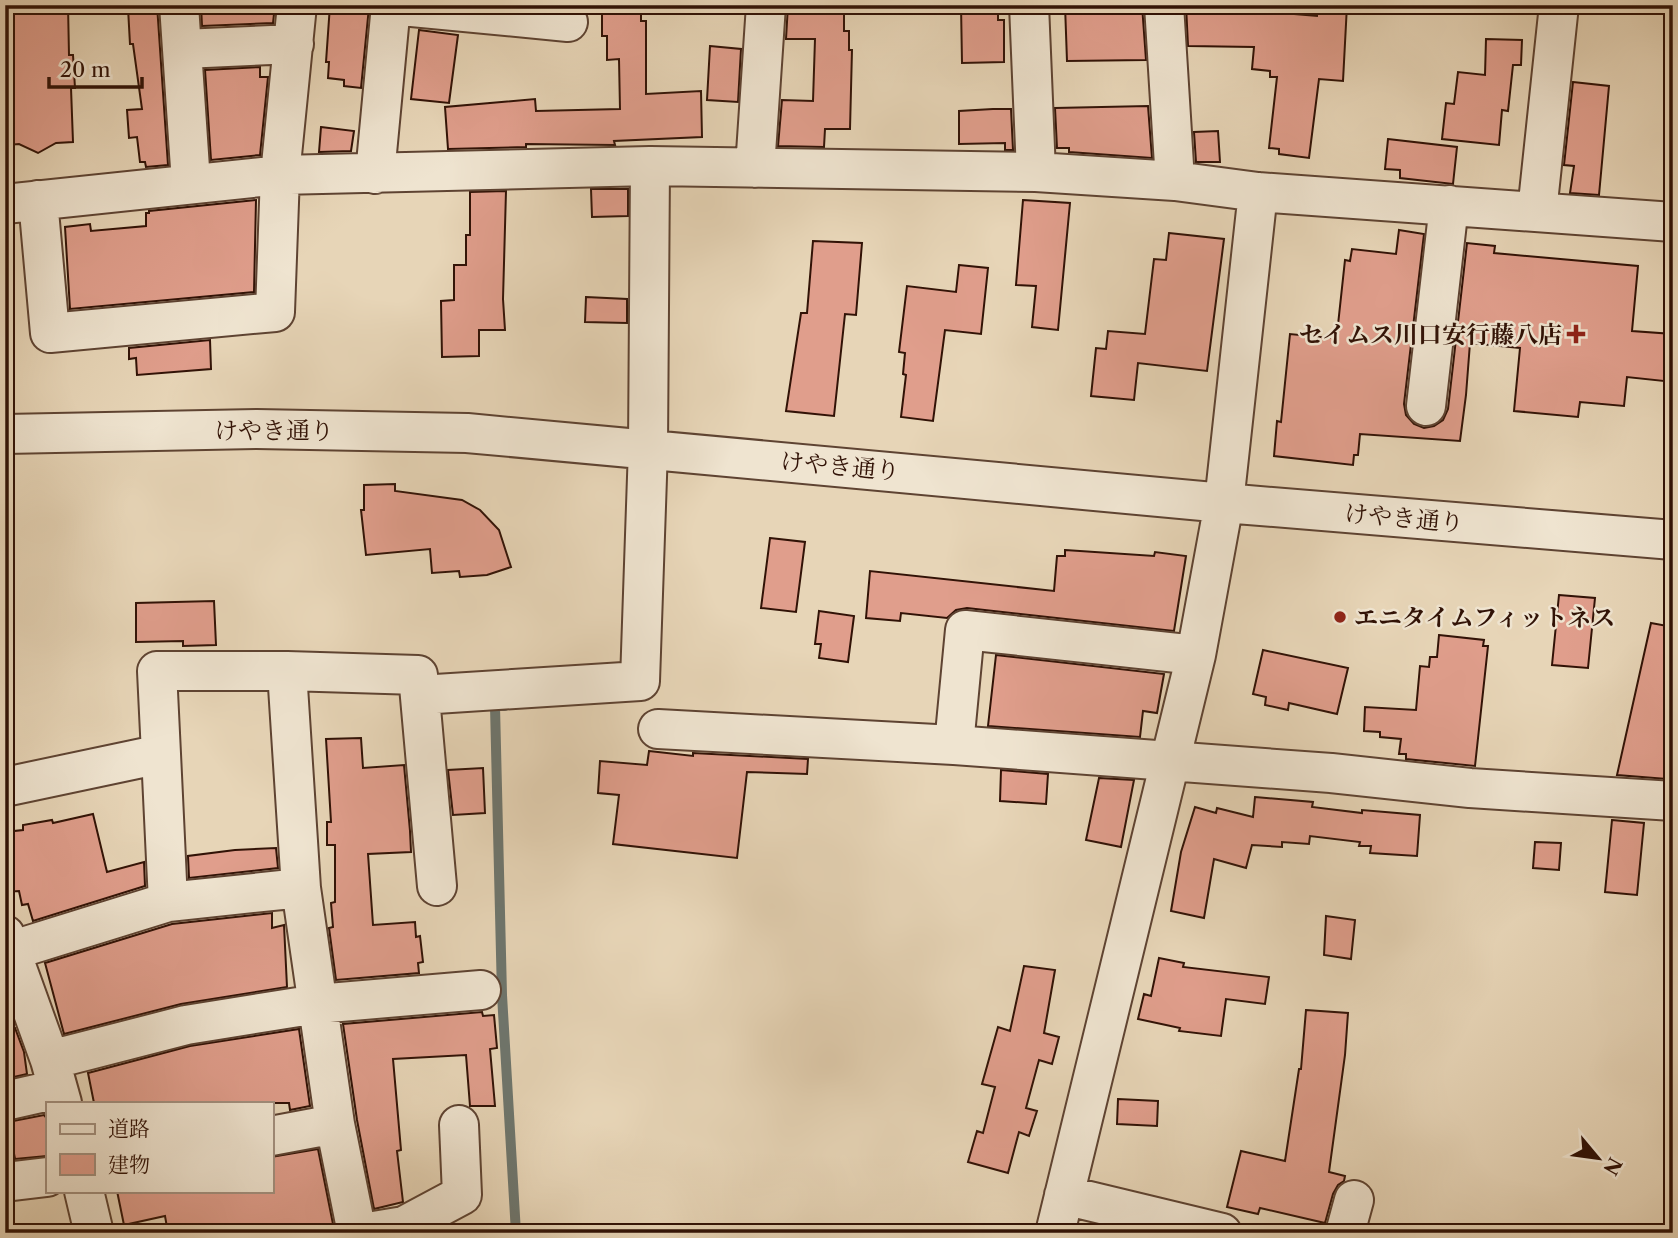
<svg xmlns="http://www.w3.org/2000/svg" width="1678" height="1238" font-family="'Libre Caslon Text','Noto Serif JP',serif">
<rect width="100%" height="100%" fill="#e7d5b7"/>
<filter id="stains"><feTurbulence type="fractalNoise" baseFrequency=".00286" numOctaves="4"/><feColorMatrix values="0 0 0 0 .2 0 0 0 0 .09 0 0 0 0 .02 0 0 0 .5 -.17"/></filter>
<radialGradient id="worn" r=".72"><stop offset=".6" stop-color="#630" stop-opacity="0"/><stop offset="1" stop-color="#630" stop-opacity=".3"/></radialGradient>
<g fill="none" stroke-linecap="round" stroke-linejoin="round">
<path stroke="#6e766e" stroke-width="10" d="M505,706h-10l7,289 14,238"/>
</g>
<path fill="#e09e8c" stroke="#311206" stroke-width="2" d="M5,5h63l1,50h4l2,33h-4l2,54 -17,1 -18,10 -19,-9 -11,1v-5h-3z
M140,5h17l11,160 -22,2 -1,-5h-5l-3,-25 -8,1 -2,-28 15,-1 -9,-65h-3l-2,-36 12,-1z
M201,5h74l-2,18 -71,3z
M330,5l39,2 -8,81 -17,-2v-6l-16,-2 1,-16h-3z
M602,5h39v16h5v73l55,-3 1,46 -88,4 1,4 -89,-1v3l-78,2 -3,-42 90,-8 1,12 84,-2 -1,-50 -12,1v-24h-5z
M788,5h56v26h5v19h3l-2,79h-25l-1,18 -46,-1 4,-46 31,1 2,-62h-29z
M961,5h37v15h6v42l-42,1z
M1065,5h77l4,55 -79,1z
M1186,5h37v3l94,8 1,-11h29l-4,76 -24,-2 -10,79 -30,-4v-5l-10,-1 8,-71h-7v-6l-18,-2 2,-22 -66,-1z
M419,30l39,5 -9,68 -38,-4z
M1486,39l36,1 -1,25h-8l-5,46 -6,-1 -3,35 -57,-6 4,-36 8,1 4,-32 27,3z
M710,46l31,3 -3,53 -31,-2z
M260,67v10h8l-8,78 -49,5 -6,-90z
M1573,82l36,4 -10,109 -29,-2 4,-27 -10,-1z
M1148,106l4,52 -83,-6v-4h-12l-2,-40z
M993,109h18l2,41h-8v-7l-46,1v-33z
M321,127l33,4 -3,20 -32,1z
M1218,131l2,31h-24l-2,-30z
M1388,139l69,8 -4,37 -53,-6v-8l-15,-1z
M591,189h37v27l-36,1z
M506,191l-3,108 2,31h-26v26l-37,1 -1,-56 13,-1v-35h12v-30h4v-43z
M256,200l-2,92 -184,17 -5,-82 25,-3 1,7 55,-5v-13h3v-2z
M1023,200l47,3 -12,127 -26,-3 4,-41 -20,-1z
M1399,230l25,4 -20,170 2,11 8,9 10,4 10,-2 9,-6 5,-11 19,-166 28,3 -1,7 144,13 -6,65 41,3v48l-46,-5 -3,29 -44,-4 -2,15 -64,-6 6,-63 -50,-5 -4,52 -6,46 -100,-7 -2,21h-4l-1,10 -79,-9 3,-35 4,1 9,-88 40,4 1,-5 6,1 8,-74 5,1 2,-12 44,5z
M1169,233l55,6 -17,132 -69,-8 -4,37 -43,-4 5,-48 10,1 2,-18 37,3 9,-75 12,1z
M813,241l49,2 -6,72 -11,-1 -11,102 -48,-5 15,-98h6z
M959,265l29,3 -7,66 -36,-4 -12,91 -32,-4 5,-42 -3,-1 2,-21 -6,-1 8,-66 49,6z
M586,297l41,2v24l-42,-1z
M210,340l1,29 -74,6 -1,-17 -7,1v-11z
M395,484v7l67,9 18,10 19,20 12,37 -24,8 -27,2 -1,-6 -27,2 -2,-24 -64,6 -5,-45h3v-25z
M770,538l35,4 -9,70 -35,-4z
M1065,550l89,6 1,-4 31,4 -12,75 -207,-23 -11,2 -9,8 -46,-5 -1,8 -34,-3 4,-47 184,20 3,-35h8z
M1559,595l36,3 -7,70 -36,-3z
M214,601l2,44 -33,1v-5l-47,1v-39z
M819,611l35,5 -6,46 -29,-4 2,-14h-6z
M1651,623l22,4v127l-6,25 -50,-4z
M1439,635l45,5 -1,6h5l-13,120 -69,-7v-5h-7l2,-15 -21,-2v-5l-16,-1 1,-24 51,3 4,-44 9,1 1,-10h7z
M1263,650l85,18 -11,46 -48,-11 -1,7 -23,-5 1,-8 -13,-3z
M996,655l168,19 -7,39 -14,-2 -3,26 -152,-11z
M361,738l2,30 41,-3 6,66 1,21 -43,2 5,71 42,-3 1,15 4,-1 3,26 -5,1 1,10 -83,7 -7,-52 4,-1 -2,-24 4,-1v-57h-8v-23h4l-5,-83z
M649,751l44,5v-3l115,6 -1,15 -60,-2 -10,86 -124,-14 6,-49 -21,-2 2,-32 47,4z
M483,768l2,45 -32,2 -5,-45z
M1001,770l47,4 -2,30 -46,-3z
M1099,778l35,2 -13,67 -35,-7z
M1255,797l58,5 -1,5 50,6v-3l58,5 -3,41 -47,-3 1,-7h-12l1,-4 -50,-6 -1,8 -27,-2v5l-30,-2 -6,23 -32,-9 -10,59 -33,-7 10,-59 14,-45 21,6 1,-5 36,9z
M93,814l14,58 37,-10 1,24 -112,35 -5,-17 -6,1 -3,-14 -14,1v-60l18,-2v-5l29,-5 1,3z
M1612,820l32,3 -7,72 -32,-3z
M1535,842l26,1 -2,27 -26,-2z
M276,848l2,20 -89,10 -1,-22 47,-6z
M272,913v15l12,-3 3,62 -106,17 -117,30 -19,-71 127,-39z
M1326,916l29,4 -4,39 -27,-4z
M1159,958l25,5 -1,4 86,10 -4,27 -39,-5 -5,37 -42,-5 1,-3 -42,-9 6,-25 7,2z
M1024,966l31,4 -11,63 15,4 -7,27 -13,-4 -13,48 11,3 -8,25 -10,-4 -11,41 -40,-11 9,-31 6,2 12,-46 -13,-3 16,-57 12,4z
M1306,1010l42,3 -3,42 -16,117 16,4 -1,5 -6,4 -5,9 -8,29 -65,-15 -2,6 -31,-7 14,-56 44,10 14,-92h2z
M482,1012l1,4 11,-1 3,33 -7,1 5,57h-25l-4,-51 -73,4 8,91 -4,1 6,51 -29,7 -17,-89 -14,-96z
M5,1028h10l9,24 3,22 -22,5z
M299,1029l11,77 -20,4 -1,-7h-195l-6,-30 102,-27z
M1118,1099l40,2 -1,25 -40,-2z
M44,1115l3,4v37l-32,3 -7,-37z
M318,1149l15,75 -41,9h-124l-3,-17 -41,9 -7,-34h154v-34z"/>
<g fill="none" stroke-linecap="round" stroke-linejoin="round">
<defs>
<path id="minor" d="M179,5l12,178
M1029,5l7,167
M1164,5l11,176
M183,49l111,-5
M755,168l11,-163
M375,174l16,-169 177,17
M38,200l12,133 225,-21 5,-137 17,-170
M5,204l275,-29 370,-9 386,6 139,9 83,11 415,30
M1537,212l22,-207
M1426,406l23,-201
M5,434l252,-5 210,4 757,70 449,37
M287,671l14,217 34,236 22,109
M420,695l220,-14 8,-233 2,-282
M658,729l296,16 377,28 139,15 203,13
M954,745l11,-115 231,25
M5,787l156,-33 -4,-83h130l131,4 19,211
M168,902l133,-14
M5,935l45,125 12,43
M10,951l158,-49 -7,-148
M50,1060l136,-35 131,-21 164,-14
M5,1101l53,-12
M271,1136l64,-12
M5,1182l42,-5
M84,1191l10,42
M1064,1195l158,38
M362,1233l42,-7 58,-31 -3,-70
M1055,1233l141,-578 28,-152 34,-311
M1345,1233l9,-33"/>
</defs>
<use href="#minor" stroke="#5e4332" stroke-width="42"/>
<use href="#minor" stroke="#efe4d0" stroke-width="38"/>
</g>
<g fill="#8f2418" stroke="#efe4d0" stroke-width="2.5">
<path d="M1572.5 323.5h7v7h7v7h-7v7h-7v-7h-7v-7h7z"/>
<circle cx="1340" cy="617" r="7"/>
</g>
<g text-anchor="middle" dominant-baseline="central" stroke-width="5" stroke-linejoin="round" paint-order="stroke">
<g font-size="24" font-weight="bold" fill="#311206" stroke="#efe4d0" text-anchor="end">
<text x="1562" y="334">セイムス川口安行藤八店</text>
<text x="1354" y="617" text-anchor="start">エニタイムフィットネス</text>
</g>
<g font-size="24" fill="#311206" stroke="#efe4d0">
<text x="274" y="430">けやき通り</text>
<text transform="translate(840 466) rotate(5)">けやき通り</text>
<text transform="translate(1404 518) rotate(5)">けやき通り</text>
</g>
</g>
<rect width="1678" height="1238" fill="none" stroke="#e7d5b7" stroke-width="28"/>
<rect x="7" y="7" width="1664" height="1224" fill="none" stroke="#311206" stroke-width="3.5"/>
<rect x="14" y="14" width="1650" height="1210" fill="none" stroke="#311206" stroke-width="2"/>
<rect x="46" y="1102" width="228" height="91" fill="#efe4d0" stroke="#a3907f" stroke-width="2"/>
<rect x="60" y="1124" width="35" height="10" fill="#efe4d0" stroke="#a3907f" stroke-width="2"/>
<text x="108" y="1136" font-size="21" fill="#311206">道路</text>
<rect x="60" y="1154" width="35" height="21" fill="#e09e8c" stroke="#a3907f" stroke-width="2"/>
<text x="108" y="1172" font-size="21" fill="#311206">建物</text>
<g transform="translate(1598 1158) rotate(119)" stroke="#efe4d0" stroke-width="5" paint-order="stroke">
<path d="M0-5L12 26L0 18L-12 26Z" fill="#311206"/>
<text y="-10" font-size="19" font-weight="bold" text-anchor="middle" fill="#311206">N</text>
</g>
<path d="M49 77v10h93v-10" fill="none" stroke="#311206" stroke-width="3.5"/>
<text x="60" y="77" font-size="21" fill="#311206" stroke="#efe4d0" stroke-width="5" paint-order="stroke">20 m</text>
<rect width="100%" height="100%" filter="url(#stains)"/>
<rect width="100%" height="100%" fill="url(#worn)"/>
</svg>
